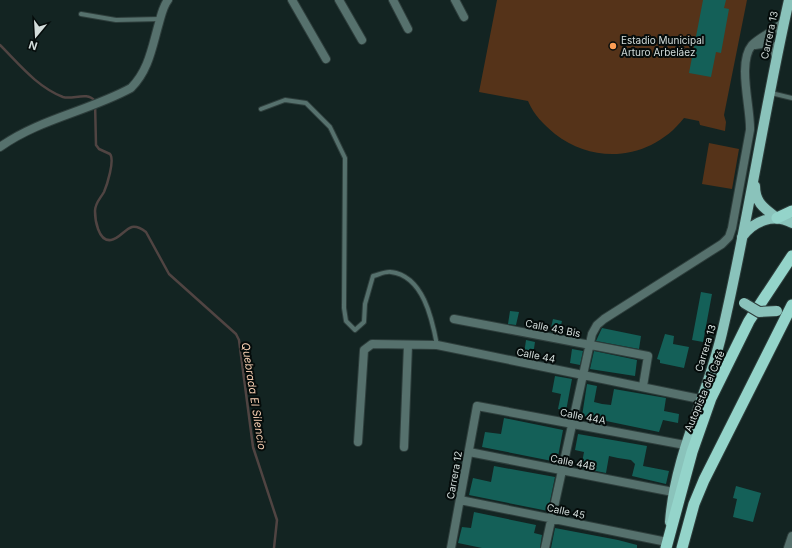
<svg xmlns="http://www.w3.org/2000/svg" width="792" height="548" font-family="Inter,sans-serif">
<rect width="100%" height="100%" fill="#132422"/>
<path fill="#553319" d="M497,0h250l-23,115 2,7 -1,9 -25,-6 -1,-4 -15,-3c-32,41 -88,48 -129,16 -12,-10 -21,-19 -27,-33l-49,-9z
M709,143l30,6 -7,40 -30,-5z"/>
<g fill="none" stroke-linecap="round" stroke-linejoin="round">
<path stroke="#504442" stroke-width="2.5" d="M0,45c19,19 37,42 63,52 10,3 24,-6 32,4l1,44 3,4 11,5c5,6 -3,31 -6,38 -4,7 -9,11 -9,19 0,8 3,31 16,29 8,-1 14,-11 21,-13 5,-1 10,2 14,5l23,42 67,60 3,6 14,107 24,73 -3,28"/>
</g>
<path fill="#146058" d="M703,0h23l-2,8 5,1 -8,44 -5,-1 -5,25 -22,-4z
M701,292l11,2 -9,48 -11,-2z
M510,311l9,1 -3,13 -8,-1z
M553,319l9,2 -3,12 -9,-1z
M602,328l39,8 -2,13 -43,-8z
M665,334l9,2 -1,8 16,3 -5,21 -24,-5v-3l-3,-1z
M526,340l9,2 -2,13 -9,-1z
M572,349l11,2 -3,14 -10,-2z
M594,351l43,9 -2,16 -45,-7z
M555,376l17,3 -6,32 -8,-2 3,-15 -9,-2z
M587,384l10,2 -3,16 8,2 9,1 3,-16 52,9 -2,13 15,3 -1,9 -15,-3 -4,12 -77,-16z
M504,418l59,12 -6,32 -75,-15 3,-15 16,2z
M578,434l69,12 -4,20 26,5 -3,13 -34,-8 3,-12 -4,-4 -13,-2 -9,-2 -3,17 -25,-5 3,-16 -9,-2z
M494,466l61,11 -7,34 -79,-16 4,-17 18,4z
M736,486l25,7 -8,29 -20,-5 4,-18 -4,-1z
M474,512l62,13 -2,8 8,2 -2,13h-58l-24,-5 4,-16 9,1z
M555,528l63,12 19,5v3h-86z"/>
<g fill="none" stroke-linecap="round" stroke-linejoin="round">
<defs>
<path id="service" d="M81,14l35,6 44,-1
M771,93l21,5
M261,109l24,-9 21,3 24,24 15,31 -1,150 2,13 9,9 9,-8 1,-18 8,-28c5,-1 12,-5 18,-4 32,4 41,46 46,73"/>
<path id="minor" d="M292,0l34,59
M339,0l23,40
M393,0l15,29
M455,0l9,17
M755,45l13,-2 4,2 4,12
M0,147c39,-28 89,-36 131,-59 18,-18 21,-41 28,-65 2,-7 4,-17 9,-23
M454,319l194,37 -5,30
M358,442l6,-92 8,-6 65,1 263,54
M404,447l4,-102
M469,452l204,40
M460,500l207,42
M451,548l26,-142 208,39
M545,548l47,-214 5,-9 7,-6 118,-75 7,-7 3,-9 18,-98c1,-22 -13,-67 2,-85 9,-9 22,-13 32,-24
M788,548l4,-12"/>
<path id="primary" d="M755,186c0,17 10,23 22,32
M742,237c11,-16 32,-24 50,-14
M670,522c5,-68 37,-125 52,-189 26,-110 42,-223 67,-333"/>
<path id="trunk" d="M777,218l15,-7
M666,548l26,-96 19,-54 38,-77 43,-65
M682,548l12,-44 10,-24 88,-175"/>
</defs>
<use href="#service" stroke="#2e3e3c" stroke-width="6"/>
<use href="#minor" stroke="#2e3e3c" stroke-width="10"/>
<use href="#primary" stroke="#2e3e3c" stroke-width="12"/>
<use href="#trunk" stroke="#2e3e3c" stroke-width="13"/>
<use href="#service" stroke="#56716d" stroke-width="4"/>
<use href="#minor" stroke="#56716d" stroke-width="8"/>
<use href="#primary" stroke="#8ac3bb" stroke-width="10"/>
<use href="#trunk" stroke="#94d4ca" stroke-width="11"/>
<defs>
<path id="primary-bridge" d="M744,303l15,9 18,-1"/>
</defs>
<use href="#primary-bridge" stroke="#2e3e3c" stroke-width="12" stroke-linecap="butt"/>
<use href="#primary-bridge" stroke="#8ac3bb" stroke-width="10"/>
</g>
<circle fill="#fc9d54" stroke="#050c0b" stroke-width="1.5" cx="613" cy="46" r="4"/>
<g text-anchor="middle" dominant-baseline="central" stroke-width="4" stroke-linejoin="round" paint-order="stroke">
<g font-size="10" fill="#d3dddb" stroke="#050c0b">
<text transform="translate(769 35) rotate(-78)">Carrera 13</text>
<text transform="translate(553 328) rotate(11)">Calle 43 Bis</text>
<text transform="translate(705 348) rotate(-73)">Carrera 13</text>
<text transform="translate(536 355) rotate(11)">Calle 44</text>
<text transform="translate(704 391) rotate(-67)">Autopista del Café</text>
<text transform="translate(583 416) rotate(11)">Calle 44A</text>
<text transform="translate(573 462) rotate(11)">Calle 44B</text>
<text transform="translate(454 475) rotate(-80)">Carrera 12</text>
<text transform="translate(566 511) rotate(12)">Calle 45</text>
</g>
<g font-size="10" fill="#d3dddb" stroke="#050c0b" text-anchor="start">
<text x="621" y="40">Estadio Municipal<tspan x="621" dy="12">Arturo Arbeláez</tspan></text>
</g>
<g font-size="11" font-style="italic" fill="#fcd2b5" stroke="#050c0b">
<text transform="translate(254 396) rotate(81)">Quebrada El Silencio</text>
</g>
</g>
<g transform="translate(36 36) rotate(198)" stroke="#050c0b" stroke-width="3" paint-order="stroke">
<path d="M0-3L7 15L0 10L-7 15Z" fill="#d3dddb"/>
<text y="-6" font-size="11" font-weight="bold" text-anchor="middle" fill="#d3dddb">N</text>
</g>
</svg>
